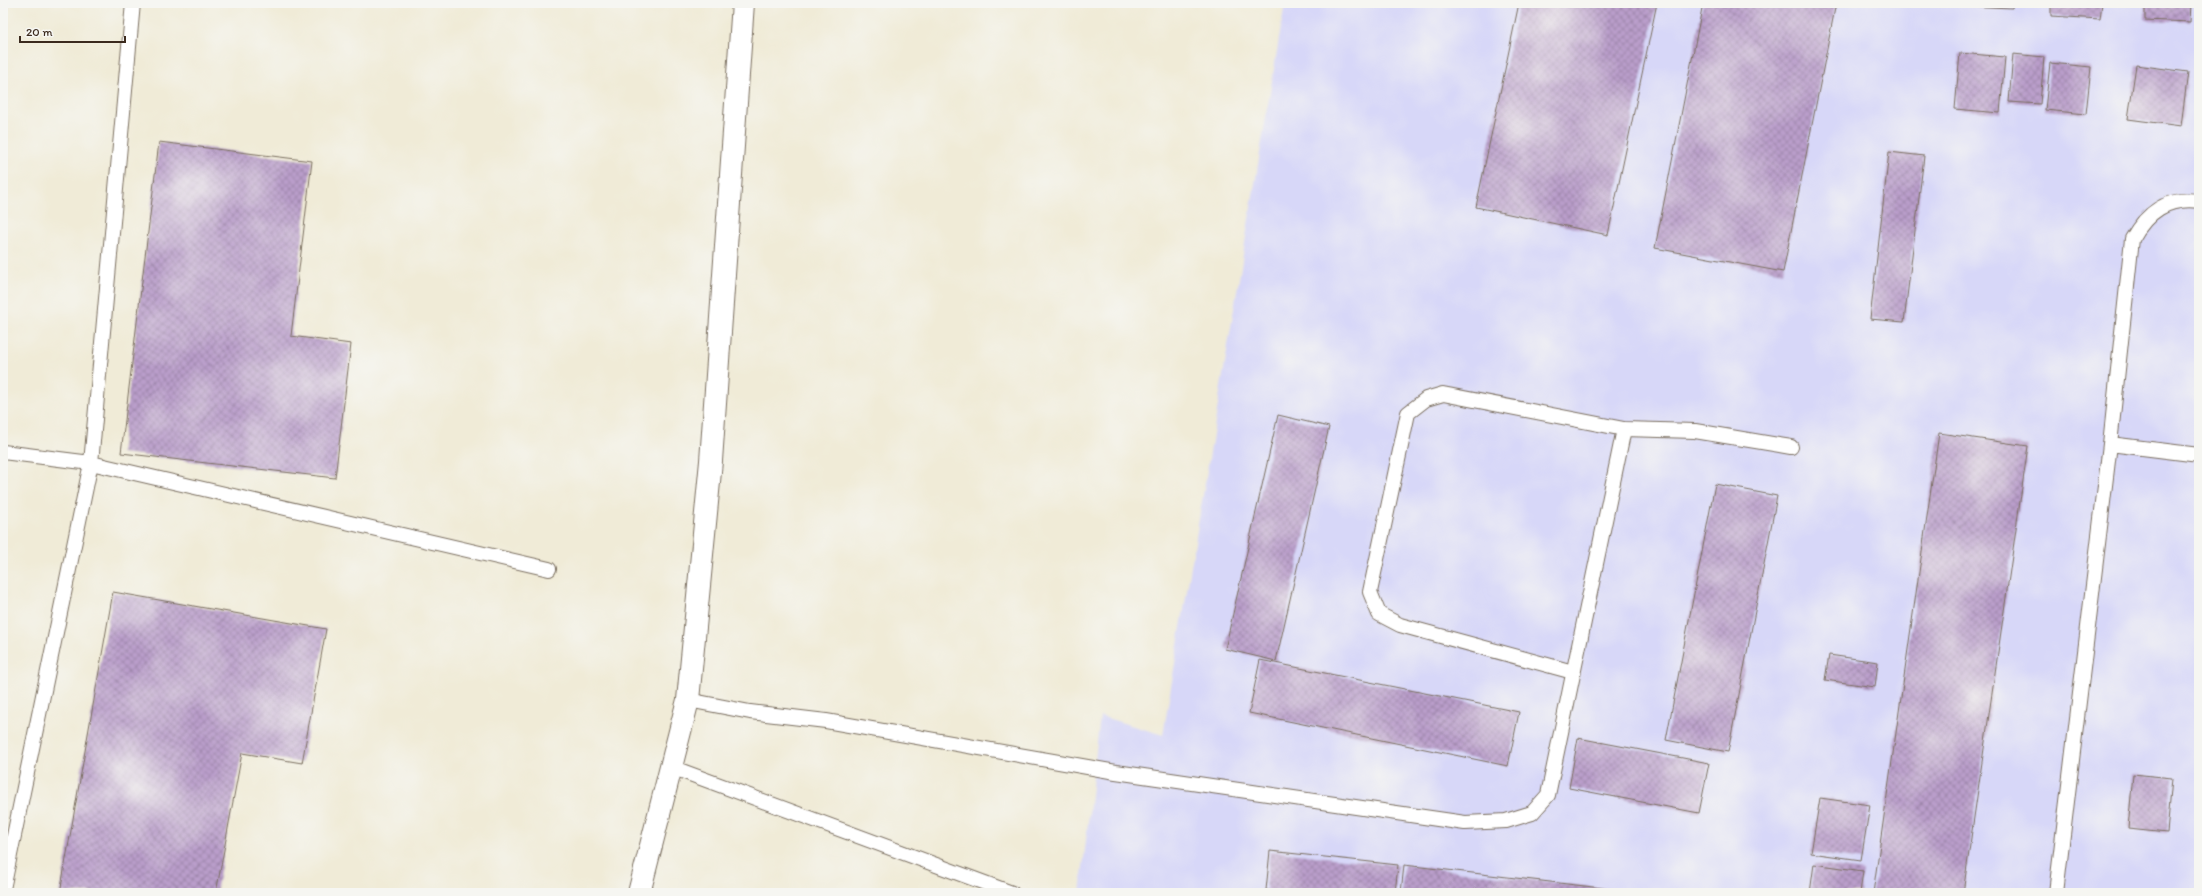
<svg xmlns="http://www.w3.org/2000/svg" width="2202" height="896" font-family="Itim,sans-serif">
<defs>
<pattern id="building-cross-hatch" width="8" height="8" patternUnits="userSpaceOnUse"><rect width="8" height="8" fill="#ba9ecb"/><path d="M0 0l8 8M0 8l8-8" fill="none" stroke="#9881a4"/></pattern>
</defs>
<rect width="100%" height="100%" fill="#f6f6f2"/>
<filter id="ink" filterUnits="userSpaceOnUse"><feTurbulence type="fractalNoise" baseFrequency=".025" numOctaves="2"/><feDisplacementMap in="SourceGraphic" scale="8" xChannelSelector="R" yChannelSelector="G"/><feConvolveMatrix kernelMatrix="1 2 1 2 8 2 1 2 1" color-interpolation-filters="sRGB"/></filter>
<filter id="wash" filterUnits="userSpaceOnUse"><feTurbulence type="fractalNoise" baseFrequency=".012" numOctaves="4" result="noise"/><feDisplacementMap in="SourceGraphic" scale="16" xChannelSelector="R" yChannelSelector="G"/><feGaussianBlur stdDeviation="0.9" result="paint"/><feColorMatrix in="noise" values="0 0 0 0 0 0 0 0 0 0 0 0 0 0 0 0 0 1.4 0 .05"/><feComposite in="paint" operator="in"/></filter>
<g filter="url(#wash)">
<rect width="100%" height="100%" fill="#f0ebd7"/>
<path fill="#d7d7f8" d="M1285,3h914v890h-1119l20,-177 63,19z"/>
<g id="blocks">
<path fill="url(#building-cross-hatch)" d="M1519,3h138l-49,232 -132,-28z
M1703,3h133l-53,269 -128,-24z
M1965,3h48l-1,5 -47,-2z
M2051,3h51l-2,16 -49,-3z
M2145,3h46l-1,19 -45,-2z
M1960,53l45,4 -5,56 -45,-4z
M2013,54l31,3 -4,47 -31,-2z
M2050,63l41,4 -5,47 -41,-4z
M2136,65l52,7 -7,54 -53,-7z
M159,142l153,19 -21,175 60,8 -16,134 -214,-25z
M1889,152l35,4 -20,166 -34,-3z
M1278,415l51,12 -53,234 -51,-12z
M1939,433l89,13 -65,447h-90z
M1715,484l62,12 -49,256 -62,-12z
M113,592l213,37 -24,134 -60,-10 -26,140h-156z
M1829,655l49,7 -3,25 -50,-7z
M1260,660l259,52 -11,54 -259,-53z
M1578,738l131,25 -10,50 -130,-25z
M2133,774l39,4 -5,55 -39,-4z
M1820,798l50,7 -9,55 -50,-7z
M1270,851l128,14 -3,28h-104l-25,-3z
M1814,864l49,7 -3,22h-50z
M1404,865l232,27v1h-235z"/>
</g>
</g>
<g filter="url(#ink)">
<use href="#blocks" fill-opacity="0" stroke="#7a6e5f" stroke-width="1"/>
<g fill="none" stroke-linecap="round" stroke-linejoin="round">
<defs>
<path id="lane" d="M2110,444l89,11
M3,452l88,11 458,106
M1573,672l-173,-47 -21,-11 -9,-22 38,-179 18,-14 17,-5 181,35 71,2 96,16
M688,700l62,12 76,9 290,51 349,51 41,-2 26,-8 16,-18 76,-366
M671,767l341,126
M3,889l88,-426 42,-460
M2056,893l54,-449 22,-205c15,-27 35,-42 67,-38"/>
<path id="street" d="M639,893l49,-193 23,-239 32,-458"/>
</defs>
<use href="#lane" stroke="#7a6e5f" stroke-width="16"/>
<use href="#street" stroke="#7a6e5f" stroke-width="24"/>
<use href="#lane" stroke="#fff" stroke-width="14"/>
<use href="#street" stroke="#fff" stroke-width="22"/>
</g>
</g>
<rect width="2202" height="896" fill="none" stroke="#f6f6f2" stroke-width="16"/>
<path d="M20 36v6h105v-6" fill="none" stroke="#3b2a1e" stroke-width="2"/>
<text x="26" y="36" font-size="12" fill="#3b2a1e" stroke="#f6f6f2" stroke-width="3" paint-order="stroke">20 m</text>
</svg>
